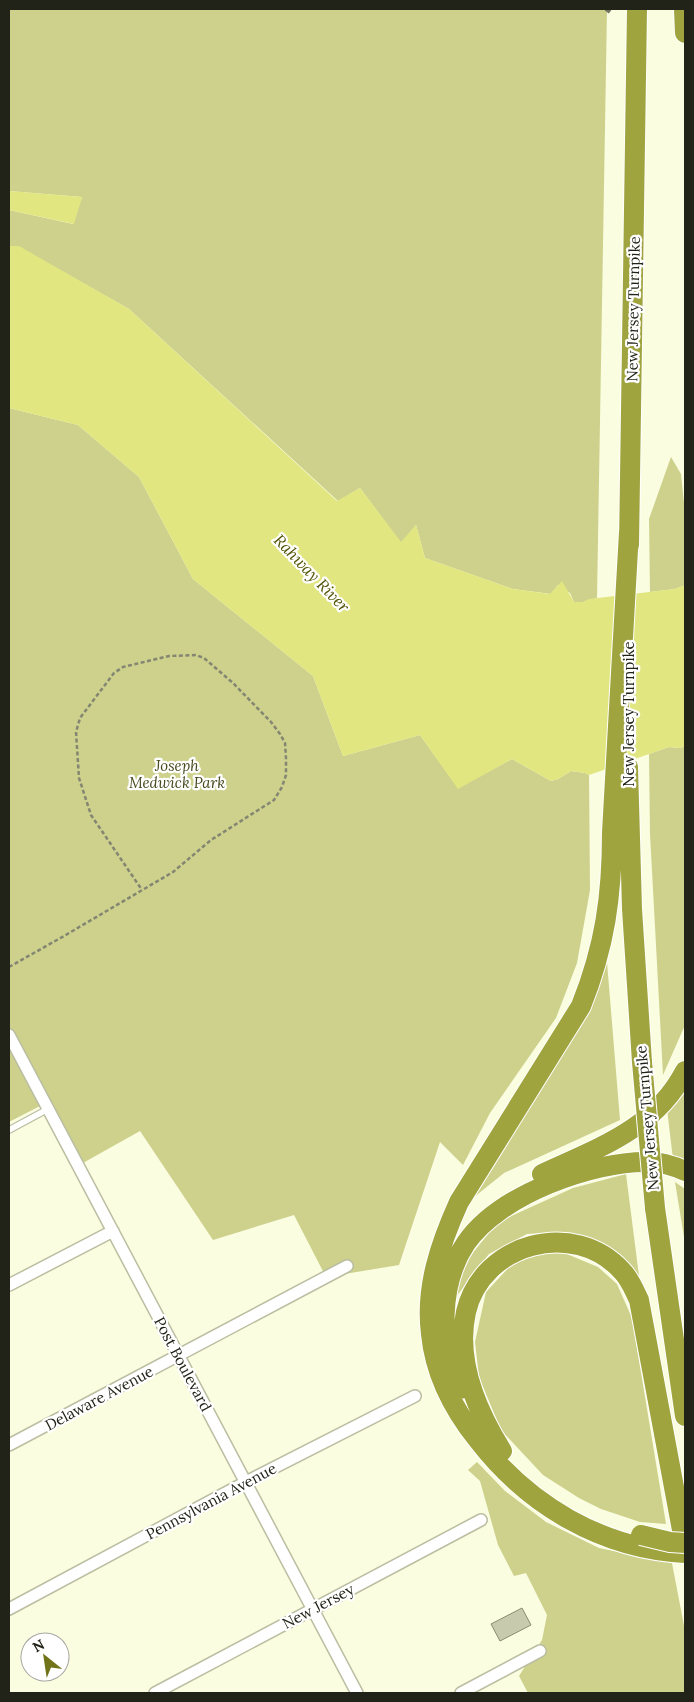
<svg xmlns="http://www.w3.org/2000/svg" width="694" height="1702" font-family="Lora,serif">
<rect width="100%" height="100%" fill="#fafddf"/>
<path fill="#cdd18c" d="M9,9h598l-10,589 -14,4h-9l-4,-9 -12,-8 -7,9 -38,-5 -88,-31 -9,-33 -15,18 -41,-55 -22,13 -209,-192 -110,-62 -10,-1v-36l64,14 9,-27 -73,-6z
M9,408l69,17 61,52 54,102 120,97 30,80 77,-21 38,53 54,-29 39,22 7,-2 13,-8 14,2 4,2 1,115 -13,73 -21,55 -66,95 -27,52 -23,-23 -41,123 -73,12 -32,-62 -81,25 -73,-109 -66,37 -32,-63 -33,17z
M671,457l10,17 4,39v72l-10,4 -25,3 -1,-73z
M685,746v279l-22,50 -13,-241 -1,-80 20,-7 11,1z
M607,962l13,158 -116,53 -36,29 123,-209z
M685,1081v81l-12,-3 -6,-50z
M626,1174l13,102 -37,-24 -40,-20 -35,2 -38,20 -33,43 6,-31 36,-44 75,-34z
M675,1182l10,7v54z
M562,1252l36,15 19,17 15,34 34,206 -26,-2 -39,-13 -22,-11 -36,-23 -42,-45 -22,-53 -4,-35 11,-50 27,-29 25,-10z
M477,1462l28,29 41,31 53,26 73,15 13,68v62h-157l-9,-17 23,-36 5,-25 -21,-42 -12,3 -16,-31 -18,-64 -12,-11z"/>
<path fill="#e1e681" d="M9,191l73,6 -8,27 -65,-14z
M9,246h10l110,63 208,192 23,-13 41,54 15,-17 9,33 88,31 37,5 12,-13 12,21h9l6,-3 86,-10 10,-4v161l-5,2 -11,-1 -80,28 -4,-2 -14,-2 -13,8 -7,2 -39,-22 -54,30 -38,-54 -77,21 -30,-80 -120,-97 -54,-102 -61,-52 -69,-17z"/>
<path fill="#c8caad" stroke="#8a8c70" d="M522,1608l9,17 -31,16 -9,-17z"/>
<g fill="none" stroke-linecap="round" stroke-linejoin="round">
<defs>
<path id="lane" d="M9,1130l39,-21"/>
<path id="street" d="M9,1035l348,658
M9,1285l104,-54
M9,1445l338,-179
M9,1609l237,-127 169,-86
M155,1693l326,-173
M461,1693l79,-42"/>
<path id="highway" d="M684,9l1,24
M629,532l-17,300c0,64 -7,114 -31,174l-122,196c-19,42 -34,86 -28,132 4,41 22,75 47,106 50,65 124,109 207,113
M629,545l8,-536
M628,767l4,142 10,153
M542,1174c56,-26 113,-45 143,-103
M655,1208l30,208
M460,1389c-22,-43 -21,-106 6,-146 33,-48 126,-82 182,-81 13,0 26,4 37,9
M502,1451c-25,-40 -47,-90 -36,-139 16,-69 108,-94 156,-41 8,8 12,19 17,29l46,246"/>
</defs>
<use href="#lane" stroke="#bbbea1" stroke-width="8"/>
<use href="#street" stroke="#bbbea1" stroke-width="14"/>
<use href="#highway" stroke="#fff" stroke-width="22"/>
<path stroke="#848672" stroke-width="2.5" stroke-dasharray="4 2.5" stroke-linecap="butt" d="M9,967l55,-31 109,-64 38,-32 63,-40 8,-13 4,-12v-17l-1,-15 -5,-9 -9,-12 -38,-39 -29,-25 -8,-3 -27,1 -46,11 -9,6 -34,45 -4,14 3,46 12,37 51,75"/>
<use href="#lane" stroke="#fff" stroke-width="5.5"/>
<use href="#street" stroke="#fff" stroke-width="11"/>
<use href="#highway" stroke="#a0a43e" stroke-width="20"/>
<path stroke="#727462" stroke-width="4" stroke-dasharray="6 6" stroke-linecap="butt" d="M606,9l4,3"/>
<defs>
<path id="highway-bridge" d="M642,1062l13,146
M641,1535l29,7 15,1"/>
</defs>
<use href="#highway-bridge" stroke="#fff" stroke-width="22" stroke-linecap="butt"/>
<use href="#highway-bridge" stroke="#a0a43e" stroke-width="20"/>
</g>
<g text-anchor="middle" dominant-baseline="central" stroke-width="4.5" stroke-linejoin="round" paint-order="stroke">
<g font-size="15" fill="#222318" stroke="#fff">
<text transform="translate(633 309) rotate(-89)">New Jersey Turnpike</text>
<text transform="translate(628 714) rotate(-90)">New Jersey Turnpike</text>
<text transform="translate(647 1118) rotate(-95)">New Jersey Turnpike</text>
<text transform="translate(183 1364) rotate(62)">Post Boulevard</text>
<text transform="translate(99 1398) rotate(-28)">Delaware Avenue</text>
<text transform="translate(211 1501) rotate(-28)">Pennsylvania Avenue</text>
<text transform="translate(318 1606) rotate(-28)">New Jersey</text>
</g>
<g font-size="15" font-style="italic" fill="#47491f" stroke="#fff">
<text x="177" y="765">Joseph<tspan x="177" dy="17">Medwick Park</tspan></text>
</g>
<g font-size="16" font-style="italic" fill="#545607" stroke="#fff">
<text transform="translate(312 573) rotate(46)">Rahway River</text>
</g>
</g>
<rect width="694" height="1702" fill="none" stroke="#222318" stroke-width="20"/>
<g transform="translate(45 1657) rotate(330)"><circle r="24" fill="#ffffff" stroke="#a7a7a3"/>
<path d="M0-4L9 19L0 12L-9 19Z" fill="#717319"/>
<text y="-8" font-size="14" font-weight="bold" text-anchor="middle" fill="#222318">N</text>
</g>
</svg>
